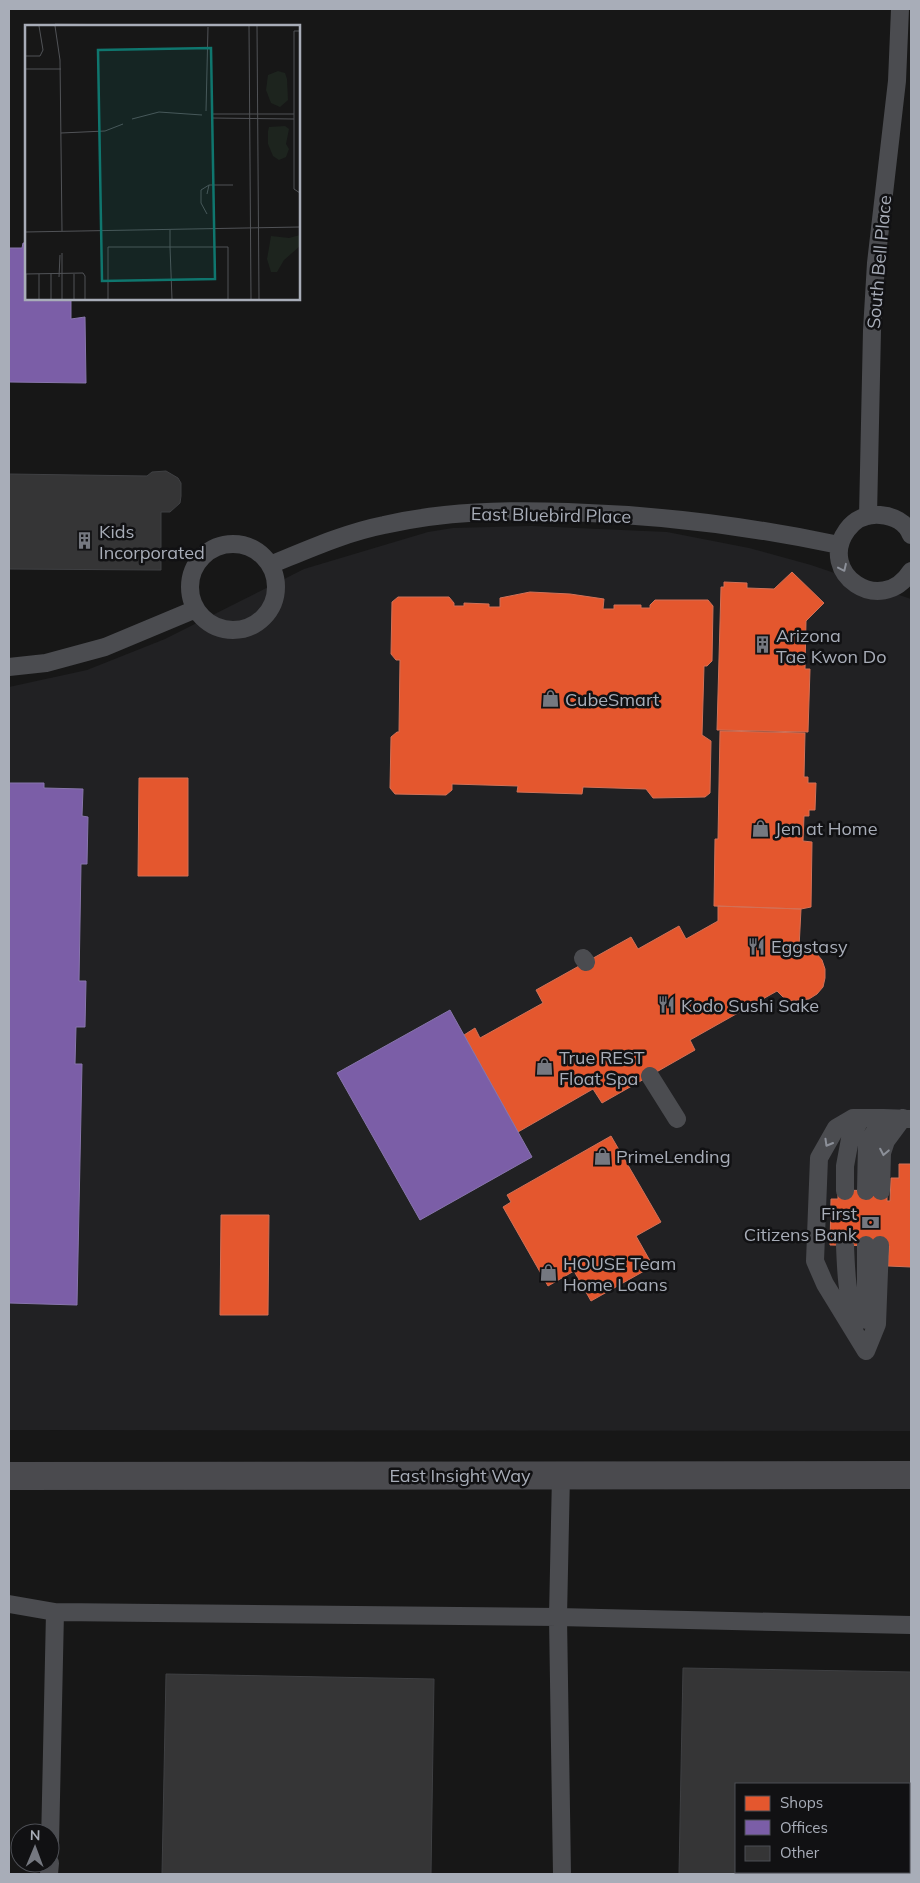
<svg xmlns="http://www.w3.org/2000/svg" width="920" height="1883" font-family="Mulish,sans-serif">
<rect width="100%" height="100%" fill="#171717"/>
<path fill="#212123" d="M532,526l135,6 82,16 62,17 100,34v832l-902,-1v-743l78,-17 78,-31 139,-70 124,-37 25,-4z"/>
<path fill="#e4572e" stroke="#d27157" d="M792,572l32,31 -18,18 -1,48h5l-2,63 -91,-2 4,-143h3v-5l23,1v5l27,1z
M530,592l40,2 34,5 -1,10h11v-4h27v3h9v-3l5,-5h53l5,6 -1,55 -5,5h-3l-2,69 9,6 -1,52 -5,4 -52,1 -7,-9 -63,-2 -1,7 -65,-2 1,-6 -66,-2v6l-6,5 -51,-1 -5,-6 1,-51 6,-5h2l1,-72h-4l-5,-6 1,-52 6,-5h51l5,6v3h10v-3l25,1v3h11v-9z
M720,731l85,2 -1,44h4v6h8l-1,27h-6v6h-5l-1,25 9,1 -1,65 -10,2 -87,-3 1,-67h3z
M139,778h49v98h-50z
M718,906l83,3 -2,39 8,1 9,4 6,7 3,9v9l-2,9 -6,7 -8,5 -18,2 -8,-4 -6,-6 -87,49 5,10 -93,53 -9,-14 -75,43 -54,-97 11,-7 5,10 63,-35 -7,-13 95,-53 7,12 41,-23 7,13 32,-18z
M611,1136l50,86 -25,14 17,30 -62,35 -17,-30 -26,15 -45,-79 8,-5 -4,-7z
M899,1164h12v103l-23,-1 1,-20 -59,-1 1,-46h7v-9l49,1v10h3l1,-23h8z
M221,1215h48l-1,100h-48z"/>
<path fill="#7b5ea7" stroke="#8876ac" d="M23,243h3v56h45v20l14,-2 1,66 -77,-1v-134h13z
M9,783h35v5l39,1 -1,27 6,1 -1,47h-6l-2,117h7l-1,46h-9l-1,37h7l-5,241 -68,-2z
M450,1010l82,147 -112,63 -83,-147z"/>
<path fill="#353536" stroke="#3f4043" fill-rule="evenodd" d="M55,24l74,1v1h-74z
M166,471l12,7 3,5v13l-1,7 -10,9h-9v58l-152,-1v-95l138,2 5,-4z
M683,1668l228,4v202h-232zM736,1784h173v88h-173z
M166,1674l268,5 -3,195h-269z"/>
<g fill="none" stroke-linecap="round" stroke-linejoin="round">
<path stroke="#4b4c50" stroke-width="18" d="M868,516l4,-186 4,-67 21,-182 3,-72
M911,535c-5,-13 -18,-19 -31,-20 -13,-1 -25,4 -33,15 -31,43 34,88 64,41
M190 587a43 43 0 1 1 86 0a43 43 0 1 1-86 0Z
M270,565c37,-15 74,-32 114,-40 61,-14 122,-15 184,-13 92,3 181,14 271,33
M9,667l37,-4 59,-16 91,-38
M583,958l3,4
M650,1076l27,43
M845,1191v-25l5,-27 11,-21
M866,1191l1,-47 16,-26 28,1
M881,1191l1,-38 4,-12 17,-23
M845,1245c1,27 2,52 11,77
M866,1245v75
M866,1351l-41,-67 -10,-23 4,-103 17,-30 17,-10h30
M866,1351l11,-27 3,-79
M561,1475l-3,142 353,8
M9,1604l46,8
M50,1844l5,-232 503,5 4,257
M49,1874l1,-11"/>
<path stroke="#4a4a4e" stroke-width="28" d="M9,1476l902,-1"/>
</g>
<defs><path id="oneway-chevron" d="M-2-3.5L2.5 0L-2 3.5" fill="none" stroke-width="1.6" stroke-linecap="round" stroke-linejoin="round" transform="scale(1.25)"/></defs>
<g stroke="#8c9099">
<use href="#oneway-chevron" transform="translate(843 568) rotate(65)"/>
<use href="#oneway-chevron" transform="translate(828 1143) rotate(120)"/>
<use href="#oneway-chevron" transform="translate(884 1152) rotate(101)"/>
</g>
<defs>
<symbol id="building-bare" viewBox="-9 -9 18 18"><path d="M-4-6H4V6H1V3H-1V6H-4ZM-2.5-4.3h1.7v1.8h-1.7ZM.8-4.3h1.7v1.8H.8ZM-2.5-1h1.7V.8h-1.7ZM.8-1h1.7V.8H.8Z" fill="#757880" stroke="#111113" stroke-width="2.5" paint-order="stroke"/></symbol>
<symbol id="shop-bare" viewBox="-9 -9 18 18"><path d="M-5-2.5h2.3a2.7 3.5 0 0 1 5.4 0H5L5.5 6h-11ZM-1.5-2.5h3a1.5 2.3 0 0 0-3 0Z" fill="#757880" stroke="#111113" stroke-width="2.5" paint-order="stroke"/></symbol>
<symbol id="restaurant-bare" viewBox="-9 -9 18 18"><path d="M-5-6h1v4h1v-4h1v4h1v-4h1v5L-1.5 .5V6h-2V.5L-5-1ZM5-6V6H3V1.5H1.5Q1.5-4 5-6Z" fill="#757880" stroke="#111113" stroke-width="2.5" paint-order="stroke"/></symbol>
<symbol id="bank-bare" viewBox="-9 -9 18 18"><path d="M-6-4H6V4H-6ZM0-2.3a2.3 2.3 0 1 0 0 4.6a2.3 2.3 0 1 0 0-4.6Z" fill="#757880" stroke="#111113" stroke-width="2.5" paint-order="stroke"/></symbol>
</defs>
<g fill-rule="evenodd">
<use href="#building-bare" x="72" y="528" width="25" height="25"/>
<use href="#building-bare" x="750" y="632" width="25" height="25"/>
<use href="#shop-bare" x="538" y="686" width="25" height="25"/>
<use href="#shop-bare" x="748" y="816" width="25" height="25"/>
<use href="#restaurant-bare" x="744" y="934" width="25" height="25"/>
<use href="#restaurant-bare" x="654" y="992" width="25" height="25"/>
<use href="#shop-bare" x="532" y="1054" width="25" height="25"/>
<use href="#shop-bare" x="590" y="1144" width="25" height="25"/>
<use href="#bank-bare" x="858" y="1210" width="25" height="25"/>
<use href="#shop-bare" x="536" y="1260" width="25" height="25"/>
</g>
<g text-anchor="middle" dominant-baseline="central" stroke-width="5" stroke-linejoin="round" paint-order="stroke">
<g font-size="18" fill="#a8adb8" stroke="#111113">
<text transform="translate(879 262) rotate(-85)">South Bell Place</text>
<text transform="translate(551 515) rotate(1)">East Bluebird Place</text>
<text x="460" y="1475">East Insight Way</text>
</g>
<g font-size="18" fill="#a8adb8" stroke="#111113" text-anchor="start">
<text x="99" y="531">Kids<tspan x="99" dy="21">Incorporated</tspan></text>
<text x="776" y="635">Arizona<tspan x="776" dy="21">Tae Kwon Do</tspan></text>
<text x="565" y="699">CubeSmart</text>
<text x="775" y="828">Jen at Home</text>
<text x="771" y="946">Eggstasy</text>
<text x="681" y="1005">Kodo Sushi Sake</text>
<text x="559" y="1057">True REST<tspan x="559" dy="21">Float Spa</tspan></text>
<text x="616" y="1156">PrimeLending</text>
<text x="857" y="1213" text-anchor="end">First<tspan x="857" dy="21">Citizens Bank</tspan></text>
<text x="563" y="1263">HOUSE Team<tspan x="563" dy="21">Home Loans</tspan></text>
</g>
</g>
<g transform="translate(25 25)">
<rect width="275" height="275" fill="#171717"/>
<path d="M253,46l7,2 2,6 1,21 -8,7 -9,-4 -5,-13 2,-15zM260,101l4,3 -3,15 3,5 -3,8 -7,3 -6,-4 -5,-12v-13l1,-4zM275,210v11l-16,14 -7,12h-6l-4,-13 4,-23 18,2z" fill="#1d241e"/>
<path fill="none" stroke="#515357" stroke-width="1" d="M30,1l5,34 2,171M224,1l2,273M232,1l2,273M275,6h-6v158l6,4M0,31h15l3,-6 -4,-24M0,44h36M181,86l2,-84M186,89h83M186,93l83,1M107,94l27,-7 43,3M36,108l44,-2 18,-7M182,169l2,-9h24M182,189l-6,-11v-13l8,-5M145,205v17h58v52M0,207l275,-5M0,249l58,-1 2,3v23M1,249v25M14,249v25M26,249v25M34,252l1,-22M37,274v-46M49,274v-25M83,274v-52h62l2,52"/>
<path fill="#0f766e" fill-opacity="0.15" stroke="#0f766e" stroke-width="2.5" d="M186,23l4,231 -113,2 -4,-231z"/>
<rect width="275" height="275" fill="none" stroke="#a8adb8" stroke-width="2.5"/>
</g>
<rect width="920" height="1883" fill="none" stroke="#a8adb8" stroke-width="20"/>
<rect x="735" y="1783" width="175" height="90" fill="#111113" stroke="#4d4f55"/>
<rect x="745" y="1796" width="25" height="15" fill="#e4572e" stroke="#4d4f55"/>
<text x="780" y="1808" font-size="15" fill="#a8adb8">Shops</text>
<rect x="745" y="1820" width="25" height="15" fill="#7b5ea7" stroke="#4d4f55"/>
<text x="780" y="1833" font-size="15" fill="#a8adb8">Offices</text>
<rect x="745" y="1846" width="25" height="15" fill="#353536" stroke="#4d4f55"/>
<text x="780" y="1858" font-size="15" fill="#a8adb8">Other</text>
<g transform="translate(35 1848) rotate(1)"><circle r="24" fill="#111113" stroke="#4d4f55"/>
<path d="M0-4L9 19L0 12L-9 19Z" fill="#757880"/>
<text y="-8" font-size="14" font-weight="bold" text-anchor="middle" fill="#a8adb8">N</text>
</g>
</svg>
